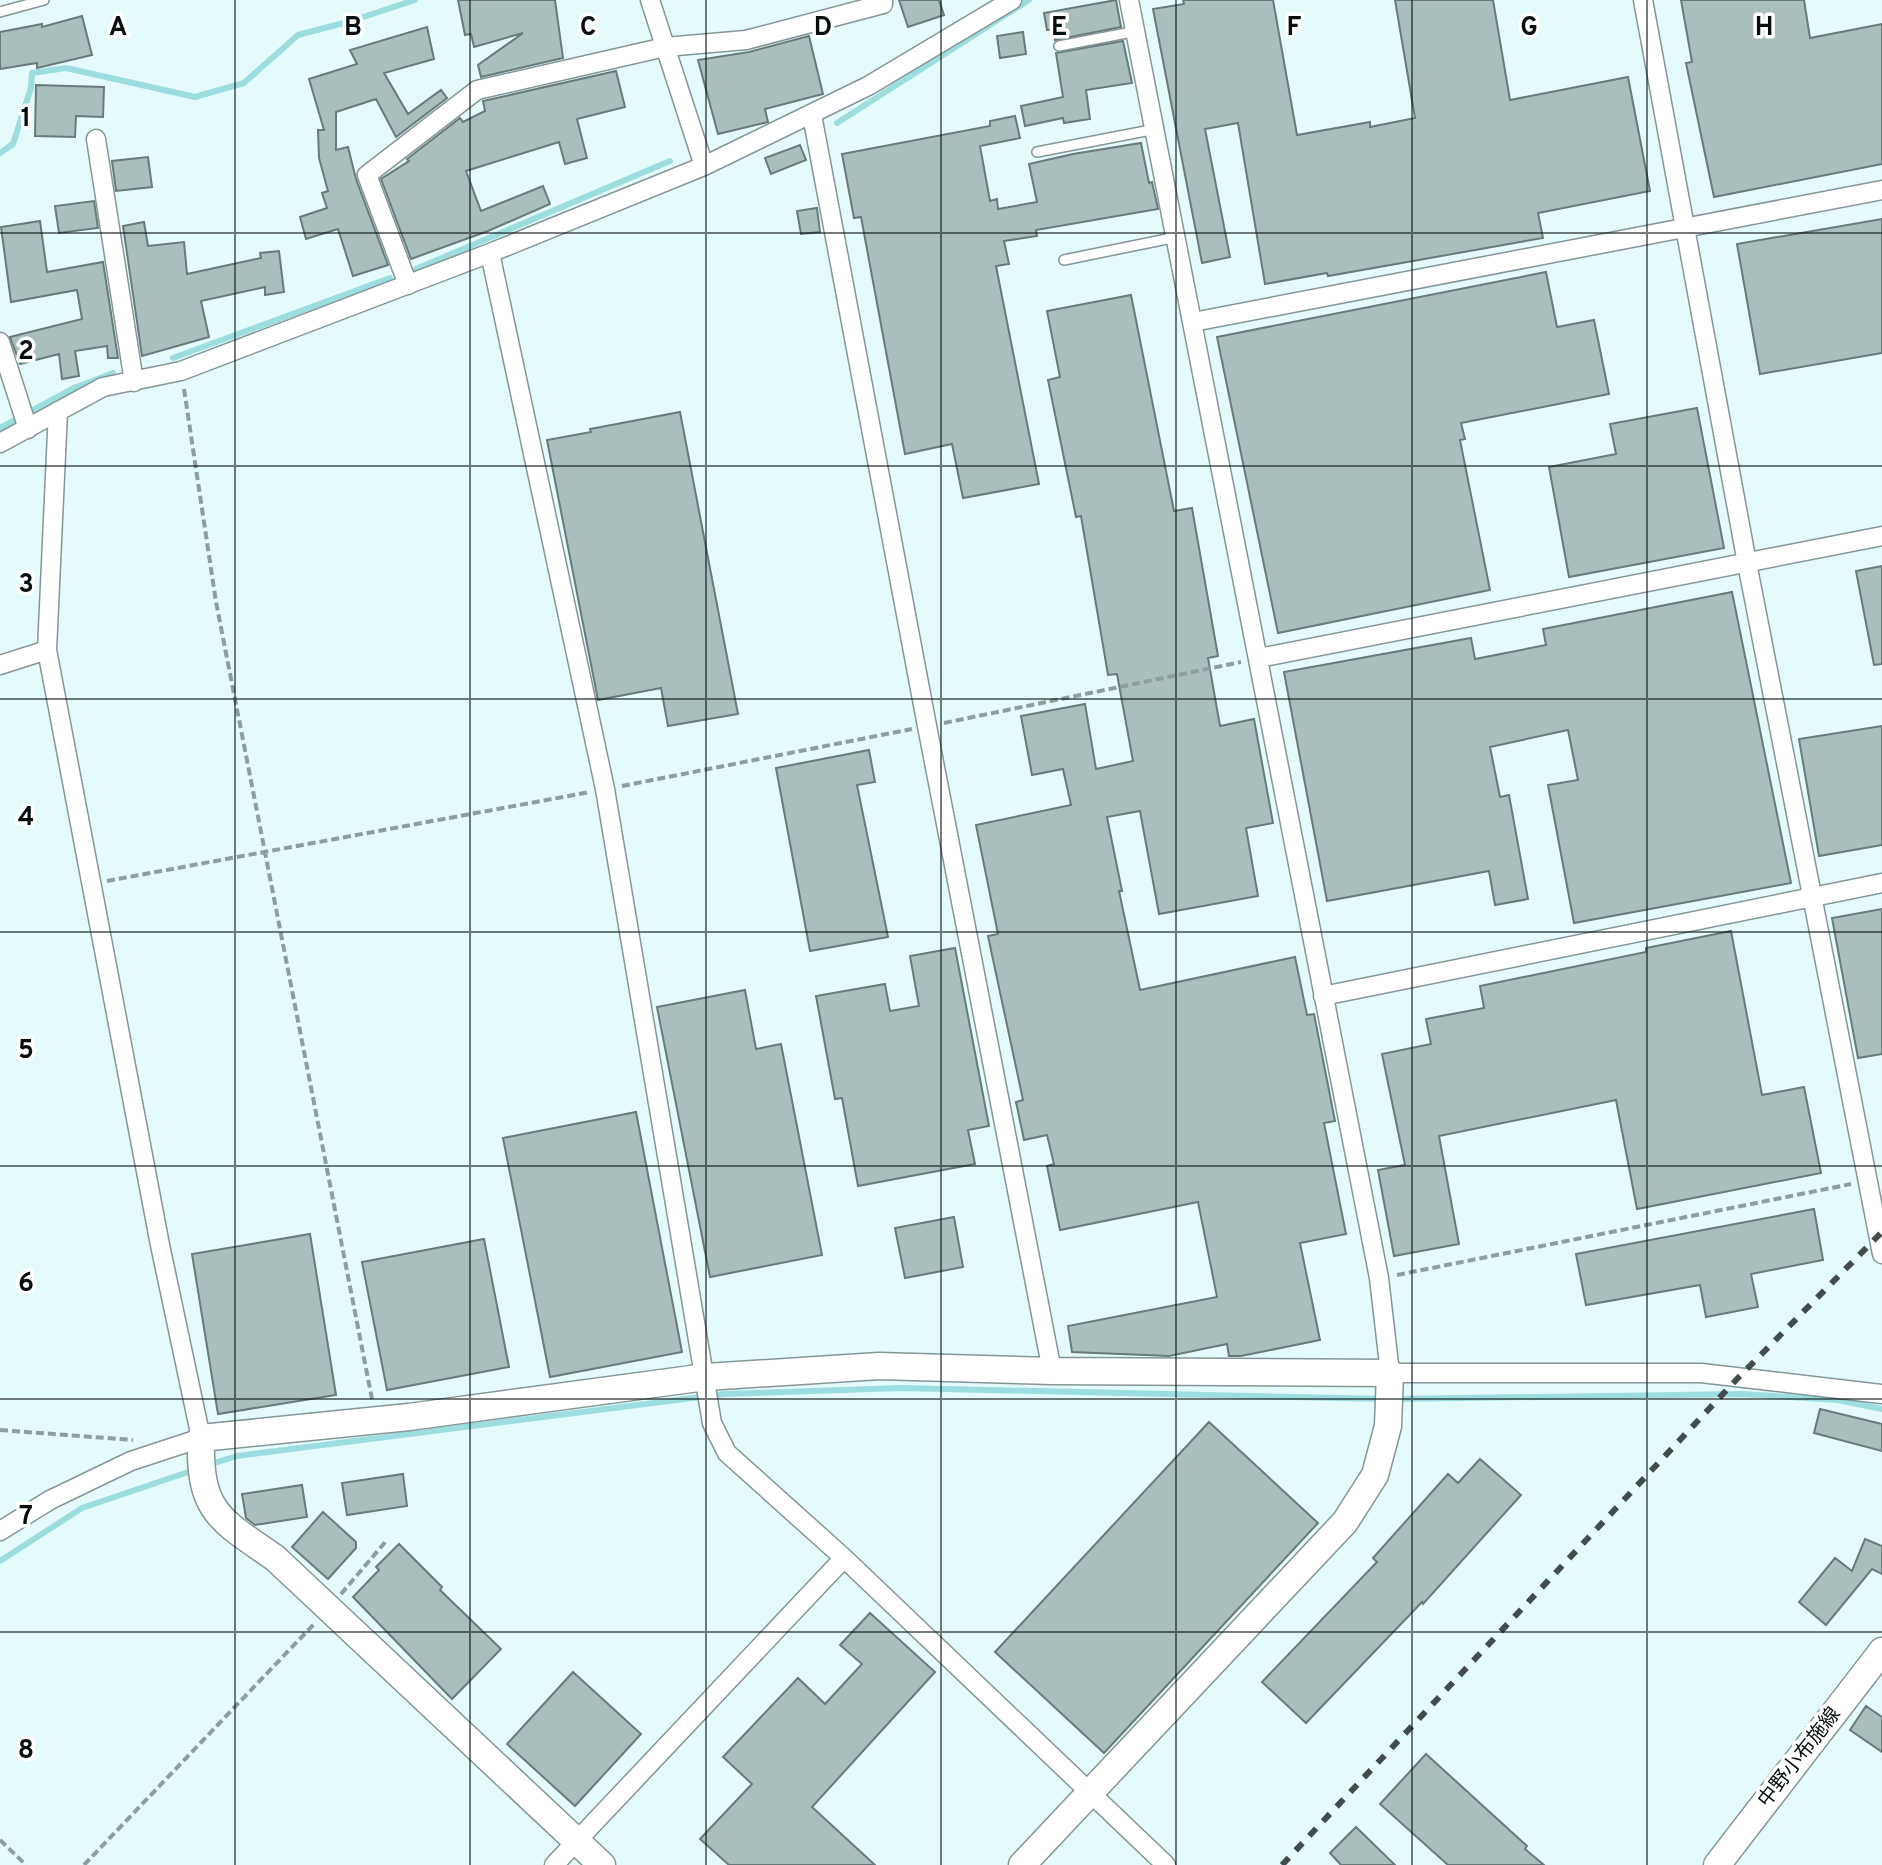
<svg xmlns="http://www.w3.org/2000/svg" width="1882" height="1865" font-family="Overpass,'Noto Sans JP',sans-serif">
<rect width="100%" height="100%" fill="#e5fafa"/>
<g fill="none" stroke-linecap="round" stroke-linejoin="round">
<path stroke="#9cdddf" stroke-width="6" d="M837,123l192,-123
M0,153l13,-9 18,-56 1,-15 34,-5 129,29 49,-14 54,-48 53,-14 64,-21
M416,269l254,-108
M173,358l217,-80
M0,428l74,-40 39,-15
M1395,1399l347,-5 96,6 44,9
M208,1465l29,-9 487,-62 177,-6 483,11
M0,1561l82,-53 112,-38"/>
</g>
<path fill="#abbebe" stroke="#687a7a" stroke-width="2" d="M458,0h97l8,58 -82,19 -3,-12 45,-32 -49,14 -3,-13 -6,1z
M899,0h40l5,15 -36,12z
M1116,0l5,27 -66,13 -2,-10h-6l-3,-17z
M1183,0h90l24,135 73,-13v5l45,-9 -20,-118h98l17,100 118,-23 22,114 -112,22 5,25 -215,38 -1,-3 -62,11 -27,-161 -33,6 25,128 -28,6 -49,-254 31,-5z
M1681,0h123l6,38 72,-14v140l-168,33 -28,-134 6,-1z
M82,16l10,39 -55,13v-5l-37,6v-37l42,-8v3z
M427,27l7,32 -50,14 24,41 33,-24 6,8 -51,39 -20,-38 -40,13v38l12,-3 8,32 32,86 -35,11 -15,-47 -32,10 -6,-22 27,-9 -5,-15 6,-2 -9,-33 -1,-28h6l-15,-51 48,-15 -7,-14z
M1023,32l3,22 -26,4 -3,-22z
M809,36l14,58 -58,15 3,13 -50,12 -20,-74 51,-8z
M1123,41l9,42 -46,7 4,29 -26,4 -1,-5 -38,8 -4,-20 42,-9 -7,-44z
M616,71l9,36 -48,12 10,39 -22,6 -6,-22 -93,29 15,40 62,-25 7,18 -62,27 -77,28 -30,-80 28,-18 -2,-2 53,-41 3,4 22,-11 -2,-10z
M36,85l68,2 -1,30 -27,-1 -1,21 -40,-1z
M1015,116l5,22 -40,8 10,55 7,-2 1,10 39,-7 -8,-38 44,-10 68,-11 8,40 3,-1 6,27 -122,21 1,6 -33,5 5,23 -13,2 43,218 -76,14 -11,-54 -47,10 -44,-237 -7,1 -12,-64 148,-28v-5z
M800,145l6,15 -35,14 -6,-16z
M148,157l4,30 -36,4 -4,-30z
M94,201l4,27 -39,5 -4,-27z
M817,208l3,24 -19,2 -4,-23z
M1882,219v134l-122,21 -23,-130z
M40,221l7,51 56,-10 15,96h-10l-1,-12 -32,5 4,25 -17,3 -3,-25 -39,10 -10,-27 72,-18 -5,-29 -66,12 -10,-75z
M144,222l4,24 36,-4 3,32 74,-16 -1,-5 19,-2 5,41 -19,3v-8l-64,14 8,36 -67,19 -19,-130z
M1546,272l11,55 37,-7 15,74 -148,29 4,16 -5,1 30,150 -212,43 -61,-296z
M1131,295l43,216 18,-3 26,148 -10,2 12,68 34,-7 19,104 -27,5 12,68 -99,18 -19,-103 -33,6 15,74h-3l21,99 155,-33 12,58 7,-1 21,107 -11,2 22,111 -46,9 20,97 -79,16h-12l-2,-12 -58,12 -97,-4 -4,-26 149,-29 -19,-95 -138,28 -13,-64 7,-2 -7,-29 -23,5 -8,-38 7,-2 -35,-164 10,-2 -22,-109 95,-20 -8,-36 -31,6 -11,-59 64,-12 11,65 37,-8 -16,-87 -9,1 -27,-159 -5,1 -28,-137 12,-3 -13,-66z
M1697,408l27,140 -155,29 -20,-110 67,-13 -6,-30z
M680,412l58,302 -70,12 -7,-38 -63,12 -51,-260 44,-8 -1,-3z
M1882,566v98l-8,1 -18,-94z
M1732,592l59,291 -217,40 -26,-138 30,-5 -10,-50 -78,17 10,50 9,-2 19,104 -33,6 -6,-34 -162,30 -43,-229 187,-34 4,21 71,-14 -3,-16z
M1882,726v119l-63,11 -20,-117z
M869,750l6,32 -18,3 31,152 -78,14 -34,-183z
M1882,909v145l-24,4 -26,-140z
M1731,931l31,164 42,-8 17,86 -184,36 -21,-109 -177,36 20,108 -65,12 -16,-86 27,-5 -23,-111 49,-10 -5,-25 58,-11 -4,-22 166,-34v-4z
M955,948l34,178 -21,4 7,34 -117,22 -16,-88 -7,1 -19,-103 69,-12 5,27 29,-5 -9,-50z
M745,990l11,59 25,-5 41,211 -112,22 -53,-270z
M636,1112l46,240 -132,25 -47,-239z
M1814,1209l9,51 -72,14 7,33 -52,10 -6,-32 -114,20 -10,-51z
M954,1217l9,50 -58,11 -10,-50z
M310,1234l26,161 -118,19 -26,-160z
M484,1239l25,128 -122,23 -25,-128z
M1820,1409l62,15v27l-68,-18z
M1209,1422l109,101 -214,230 -109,-101z
M1480,1459l41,36 -98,109 -1,-2 -116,121 -44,-41 115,-120 -4,-4 75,-84 10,9z
M403,1474l4,32 -60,9 -5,-32z
M302,1485l5,32 -52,8 -9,-7 -4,-24z
M323,1512l33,30v6l-28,31 -36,-32z
M1865,1539l17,7v28l-10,-5 -46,56 -27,-23 36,-44 17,13z
M399,1544l43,43 -2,3 61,59 -49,50 -99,-102 26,-27 -3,-3z
M870,1613l65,59 -123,135 63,58h-146l-29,-26 52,-55 -29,-27 75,-79 27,26 37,-40 -22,-19z
M573,1672l68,62 -66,72 -68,-62z
M1866,1706l16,11v35l-32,-22z
M1426,1754l101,92 -2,3 19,16h-96l-68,-61z
M1356,1827l39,38h-54l-11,-12z"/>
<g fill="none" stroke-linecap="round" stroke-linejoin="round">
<defs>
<path id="lane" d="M0,12l44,-12
M1059,46l78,-15
M1037,152l119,-23
M1064,260l113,-23"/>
<path id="street" d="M650,0l54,166
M1129,0l250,1278 11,95h311l181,21
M1643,0l104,563 135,691
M812,115l115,611 125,645
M96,139l38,243
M490,253l115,536 107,634 15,30 117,105 322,307
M408,285l-41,-110 110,-85 188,-43 81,-7 137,-36v-4
M1193,322l689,-132
M0,342l28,87
M0,443l103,-56 78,-16 309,-118 214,-87 164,-80 144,-86
M1259,658l623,-122
M0,665l47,-15
M1323,996l559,-113
M0,1531l50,-31 81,-39 70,-23 -41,-193 -113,-595 11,-239
M554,1865l290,-307"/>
<path id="secondary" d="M602,1865l-327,-307c-56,-39 -76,-46 -74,-120l208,-21 297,-40 173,-11 173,5 338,2 -2,53 -13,49 -30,47 -323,343
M1717,1865l165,-214"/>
</defs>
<use href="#lane" stroke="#849697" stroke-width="12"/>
<use href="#street" stroke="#849697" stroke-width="21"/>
<use href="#secondary" stroke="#849697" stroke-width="29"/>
<path stroke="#8e9d9d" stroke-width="4" stroke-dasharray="8 4" stroke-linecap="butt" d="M184,389l32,213 156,797
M944,723l297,-61
M622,786l290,-57
M107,881l483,-89
M1397,1275l454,-91
M0,1430l133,10
M341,1594l46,-54
M0,1840l26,25
M84,1865l230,-241"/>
<use href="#lane" stroke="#fff" stroke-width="9"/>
<use href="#street" stroke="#fff" stroke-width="18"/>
<use href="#secondary" stroke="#fff" stroke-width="26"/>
<path stroke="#424c4c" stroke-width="6" stroke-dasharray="10 10" stroke-linecap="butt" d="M1282,1865l455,-486 145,-147"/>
</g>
<path fill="none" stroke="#080e0e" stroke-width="2" stroke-opacity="0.55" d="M235,0v1865M470,0v1865M706,0v1865M941,0v1865M1176,0v1865M1412,0v1865M1647,0v1865M0,233h1882M0,466h1882M0,699h1882M0,932h1882M0,1166h1882M0,1399h1882M0,1632h1882"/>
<g text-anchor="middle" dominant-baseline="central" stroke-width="7" stroke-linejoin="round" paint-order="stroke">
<g font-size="20" fill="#080e0e" stroke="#fff">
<text transform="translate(1800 1758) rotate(-52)">中野小布施線</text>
</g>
</g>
<g font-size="26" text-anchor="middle" font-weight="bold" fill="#080e0e" stroke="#fff" stroke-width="7" stroke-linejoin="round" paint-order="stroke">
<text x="118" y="35">A</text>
<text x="353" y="35">B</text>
<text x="588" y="35">C</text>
<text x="823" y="35">D</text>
<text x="1059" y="35">E</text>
<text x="1294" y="35">F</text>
<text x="1529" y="35">G</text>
<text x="1764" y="35">H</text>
<text x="26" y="126">1</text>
<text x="26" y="359">2</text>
<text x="26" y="592">3</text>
<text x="26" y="825">4</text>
<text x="26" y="1058">5</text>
<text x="26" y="1291">6</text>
<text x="26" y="1524">7</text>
<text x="26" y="1758">8</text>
</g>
</svg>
